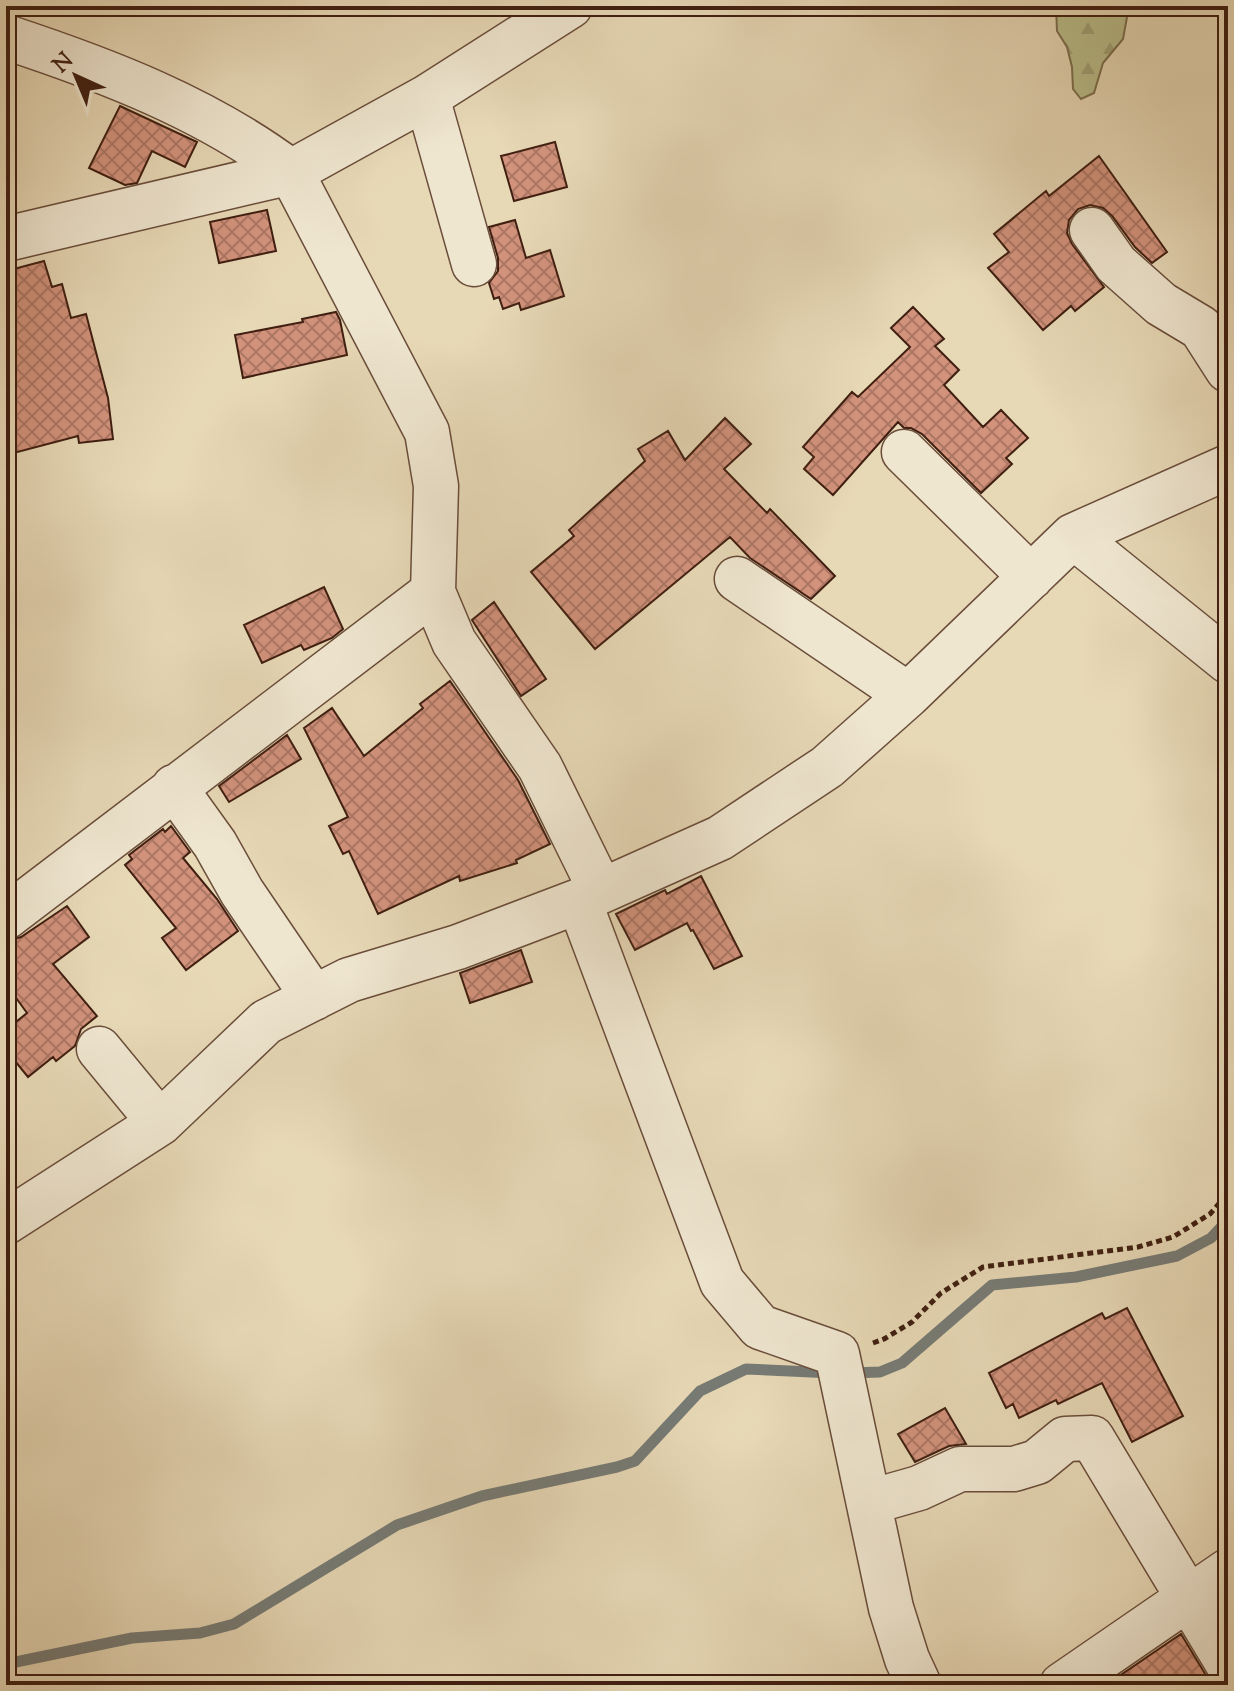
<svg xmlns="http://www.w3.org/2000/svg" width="1234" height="1691" font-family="'Sorts Mill Goudy',serif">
<defs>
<pattern id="forest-firs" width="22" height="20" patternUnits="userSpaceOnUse" patternTransform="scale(2)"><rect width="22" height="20" fill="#b9be8b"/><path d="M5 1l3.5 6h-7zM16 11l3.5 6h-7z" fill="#a0a377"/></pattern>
<pattern id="building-cross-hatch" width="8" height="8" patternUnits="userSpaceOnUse" patternTransform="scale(2)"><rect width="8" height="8" fill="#d2927c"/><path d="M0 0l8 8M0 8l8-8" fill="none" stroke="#ac7764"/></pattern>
</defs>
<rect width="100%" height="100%" fill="#e7d8b6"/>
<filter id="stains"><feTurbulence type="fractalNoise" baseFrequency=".0025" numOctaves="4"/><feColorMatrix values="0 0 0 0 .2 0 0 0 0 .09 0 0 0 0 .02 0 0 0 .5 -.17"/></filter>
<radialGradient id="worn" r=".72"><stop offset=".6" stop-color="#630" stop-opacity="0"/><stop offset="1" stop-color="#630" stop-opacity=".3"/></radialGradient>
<path fill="url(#forest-firs)" stroke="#7c6e4e" stroke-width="2" d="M1056,6h73l-6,33 -20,24 -9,30 -13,6 -8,-10 -1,-22 -5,-20 -10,-16z"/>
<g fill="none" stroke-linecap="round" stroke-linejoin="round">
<path stroke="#767b75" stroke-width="11" d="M850,1373l30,-1 22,-9 90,-78 84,-8 101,-21 34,-18 17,-18
M6,1664l126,-26 68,-5 34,-9 163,-99 85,-29 135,-29 18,-6 65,-70 46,-22 87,4"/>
</g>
<path fill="url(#building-cross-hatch)" stroke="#401f11" stroke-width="2" d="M120,106l77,36 -12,25 -33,-16 -15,32 -12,2 -36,-17z
M555,142l12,45 -53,14 -13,-45z
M1099,156l68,96 -15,11 -17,-16 -23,-31 -9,-8 -13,-3 -12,4 -9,11 -2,13 5,11 32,43 -29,24 -4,-5 -28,24 -55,-62 21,-16 -15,-18 52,-43 3,5z
M267,210l9,41 -57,12 -9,-41z
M515,220l11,38 24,-8 14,46 -43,14 -2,-7 -16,6 -4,-12 -5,2 -5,-16 9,-12v-13l-9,-31z
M44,261l8,26 10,-3 9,34 15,-4 22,84 5,41 -34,4 -1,-7 -72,19v-184z
M913,307l31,32 -9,7 24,24 -15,15 39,42 18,-17 27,28 -22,20 6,6 -31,29 -59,-59 -11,-6h-7l-6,-6 -65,73 -29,-26 10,-12 -11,-10 49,-55 6,5 52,-50 -19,-19z
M336,312l4,8 7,35 -104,23 -8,-43 68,-13 -1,-3z
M725,418l26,26 -27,25 43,44 3,-4 65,67 -24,23 -61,-41 -20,-21 -135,112 -64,-77 43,-36 -5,-6 76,-69 -7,-12 30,-18 17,29z
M324,587l19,42 -11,9 -28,12 -3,-5 -39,18 -18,-38z
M494,602l52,77 -25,17 -49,-76z
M450,681l68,99 32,64 -34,16 1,3 -57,18 -1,-5 -81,38 -29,-63 -6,3 -14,-28 19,-9 -44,-89 28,-20 32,48 59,-48 -3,-4z
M287,735l14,24 -72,43 -10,-16z
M171,826l19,26 -7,6 34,41 21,32 -52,39 -24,-32 14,-10 -51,-63 7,-6 -3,-4 34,-26 2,3z
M701,876l41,80 -28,13 -21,-39 -2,1 -4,-8 -52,27 -19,-36 49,-24 2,4z
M67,906l22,31 -36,27 44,52 -16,13 -6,17 -19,15 -3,-4 -25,20 -22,-27v-20l21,-17 -21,-29v-43l15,-4z
M521,950l11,32 -62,21 -10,-30z
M1127,1308l56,108 -51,26 -30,-59 -44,21 -2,-4 -37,18 -6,-14 -7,4 -17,-35 113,-60 3,6z
M945,1408l21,36 -17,2 -34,16 -17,-28z
M1181,1634l26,43 8,8h-109z"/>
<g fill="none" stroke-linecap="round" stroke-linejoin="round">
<defs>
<path id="minor" d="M6,37c100,33 200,71 285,135l136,260 9,54 -3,106 21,50 86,125 61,124
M427,97l47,167
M1092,230l24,34 45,40 40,24 27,42
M6,239l285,-67 136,-75 143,-91
M904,452l127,125
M1073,536l155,125
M737,579l171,116
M174,787l41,57 27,48 72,106
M579,901l143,381 38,45 77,27 54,254 16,51 12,26
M6,917l427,-325
M99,1049l61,74
M6,1222l154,-99 106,-101 83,-42 109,-33 121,-46 141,-63 107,-71 81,-72 165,-159 155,-69
M870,1502l49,-14 41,-19h54l23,-7 28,-23 27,-1 136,226
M1062,1685l166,-114"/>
</defs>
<use href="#minor" stroke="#6a4d3a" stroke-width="47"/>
<path stroke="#401f11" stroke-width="5" stroke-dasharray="6 4" stroke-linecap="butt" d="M873,1343l11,-4 28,-17 29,-29 42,-26 155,-20 35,-10 37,-23 18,-21"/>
<use href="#minor" stroke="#efe6d0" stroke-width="44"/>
</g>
<rect width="1234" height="1691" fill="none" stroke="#e7d8b6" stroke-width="32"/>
<rect x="8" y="8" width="1218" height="1675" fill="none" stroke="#401f11" stroke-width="4"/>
<rect x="16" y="16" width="1202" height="1659" fill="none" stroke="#401f11" stroke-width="2"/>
<g transform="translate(76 76) rotate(316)" stroke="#efe6d0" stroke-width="6" paint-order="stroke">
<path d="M0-6L14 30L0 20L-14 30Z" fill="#401f11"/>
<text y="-12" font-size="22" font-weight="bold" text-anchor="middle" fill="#401f11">N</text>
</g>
<rect width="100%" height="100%" filter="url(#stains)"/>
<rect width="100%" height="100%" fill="url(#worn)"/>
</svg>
